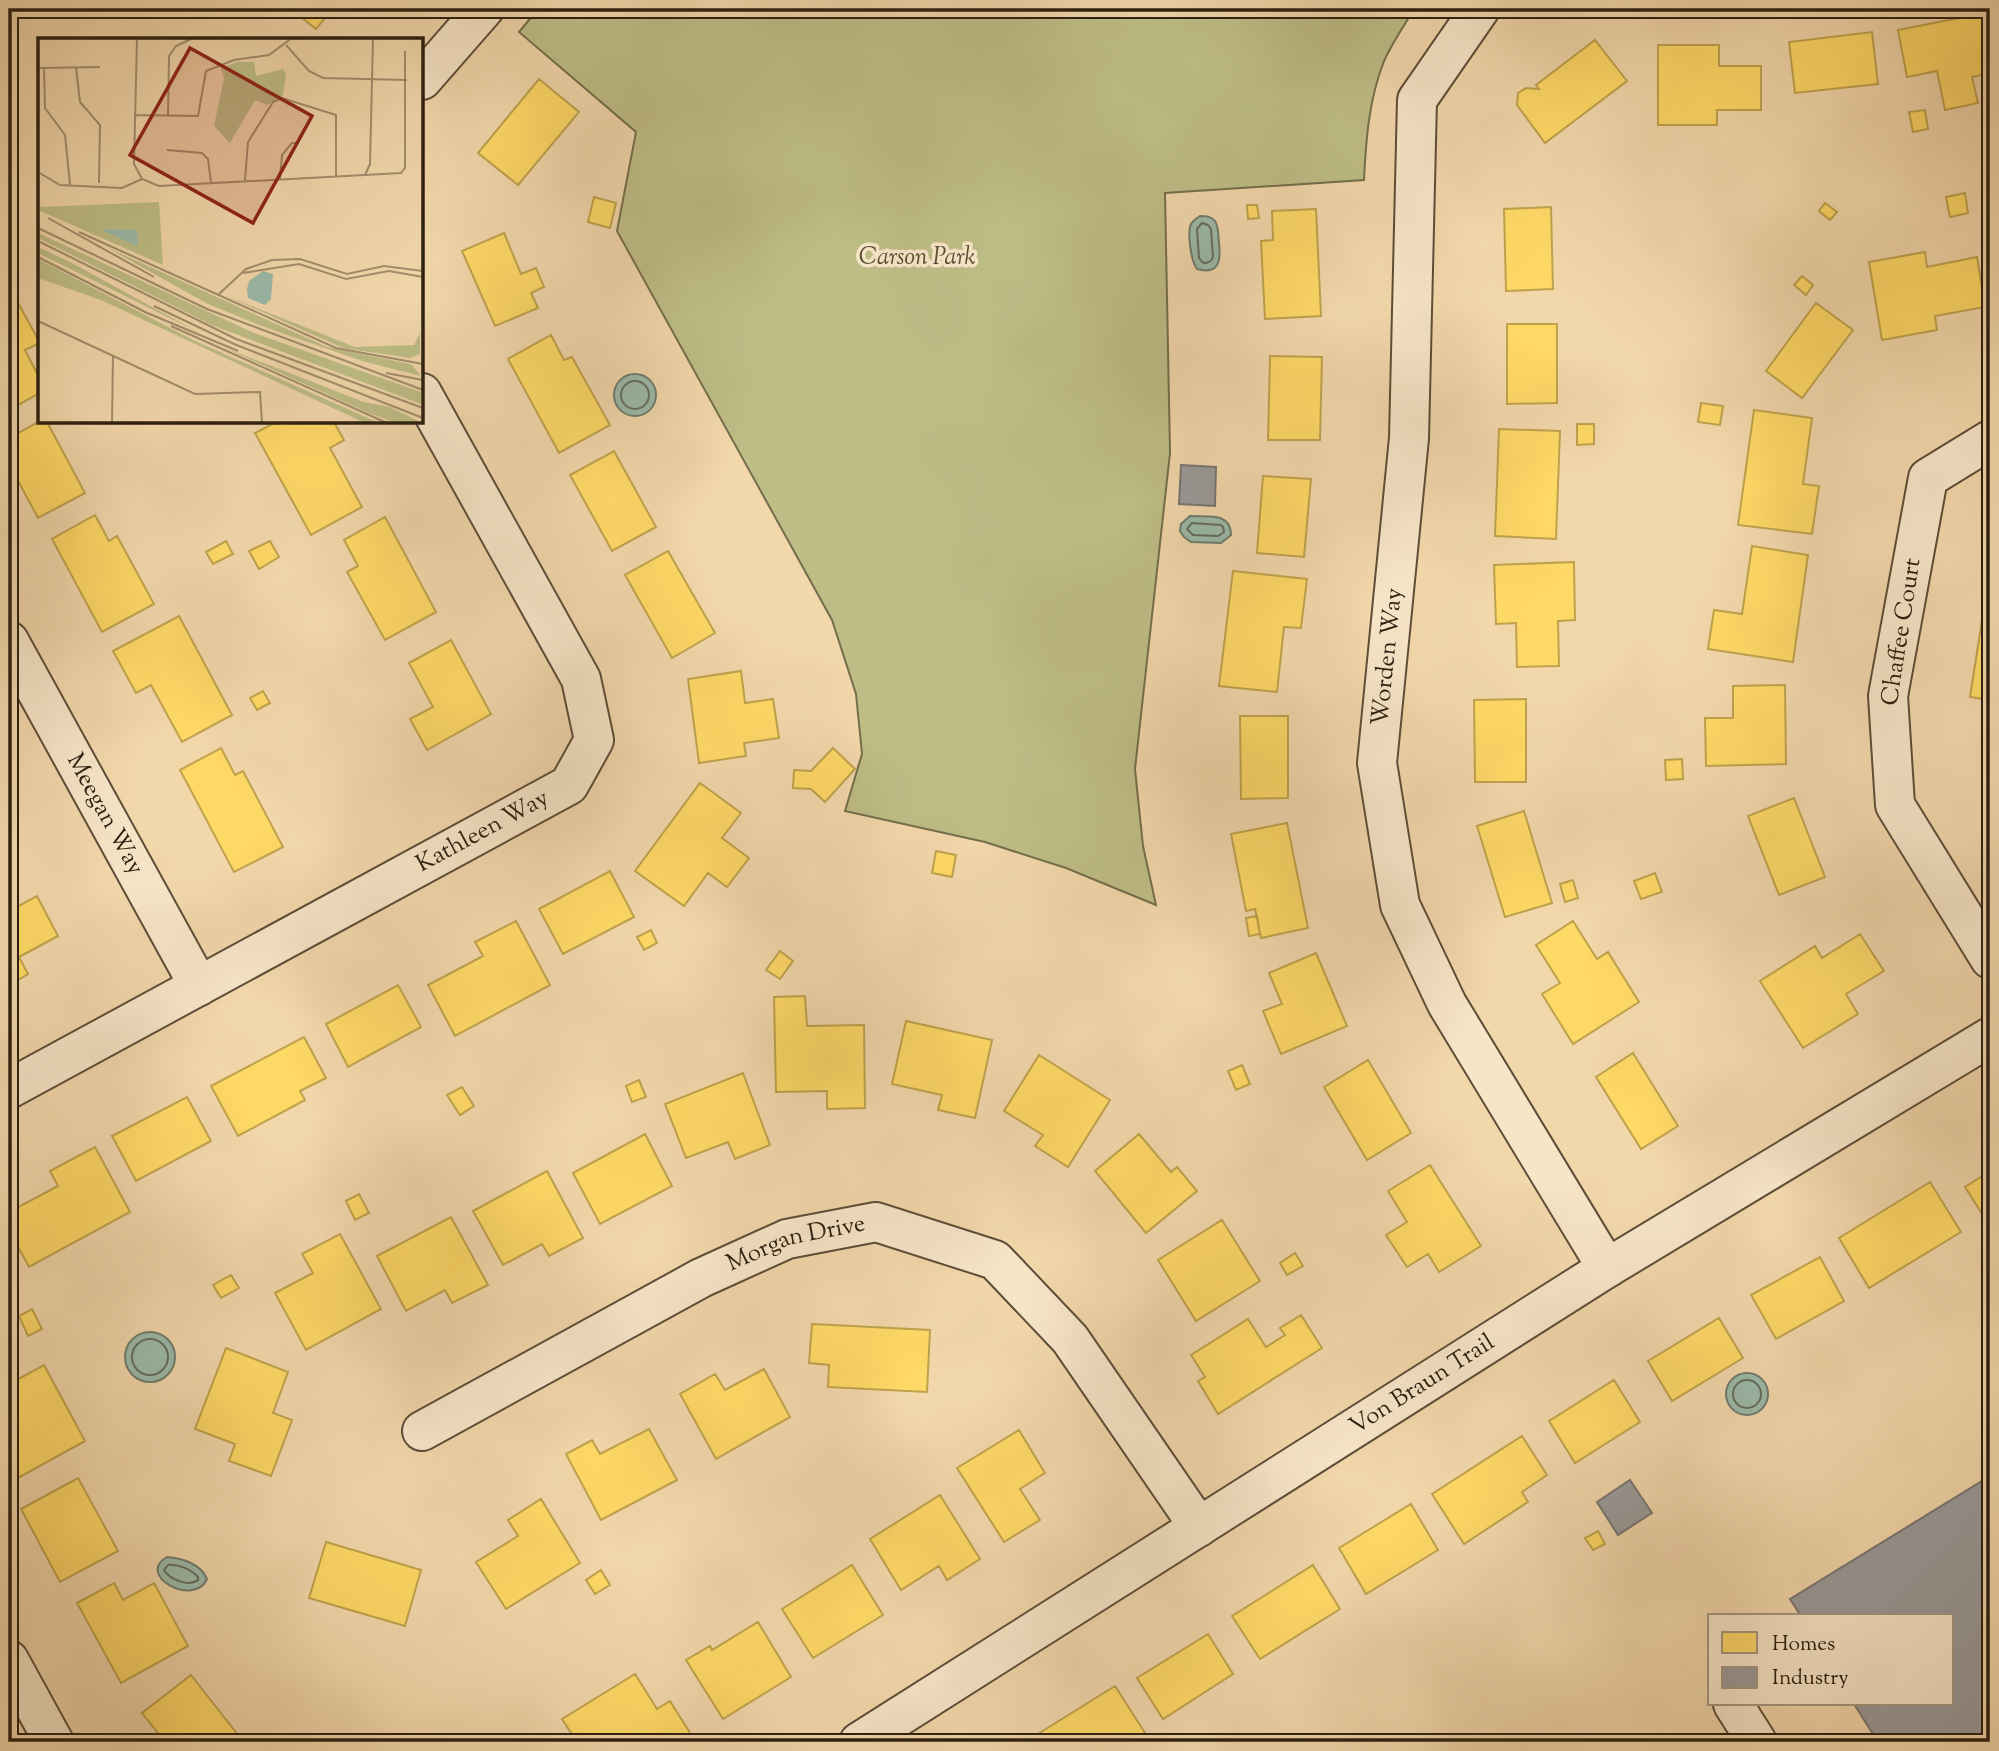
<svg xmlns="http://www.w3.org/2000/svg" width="1999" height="1751" font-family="'Sorts Mill Goudy',serif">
<rect width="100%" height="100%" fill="#f2d7ab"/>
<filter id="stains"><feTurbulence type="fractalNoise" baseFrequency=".00286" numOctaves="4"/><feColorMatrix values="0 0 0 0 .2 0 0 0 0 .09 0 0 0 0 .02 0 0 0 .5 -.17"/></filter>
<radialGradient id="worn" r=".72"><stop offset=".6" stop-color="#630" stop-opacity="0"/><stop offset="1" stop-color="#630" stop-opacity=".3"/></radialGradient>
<path fill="#bebd86" stroke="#746e4c" stroke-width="2" d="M538,9h876c-10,17 -22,34 -30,52 -15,38 -18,78 -20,119l-199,13 5,260 -35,316 8,77 13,59 -90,-37 -81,-26 -140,-31 17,-57 -6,-60 -24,-74 -215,-389 19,-99 -117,-100z"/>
<path fill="#9bbaaa" stroke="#6e7c6d" stroke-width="2" d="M1200,216c6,0 11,0 15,5 4,6 3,15 4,22 2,18 0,32 -22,26 -6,-8 -10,-36 -6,-45 2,-4 5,-5 9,-8z
M614 395a21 21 0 1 1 42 0a21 21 0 1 1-42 0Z
M1190,516c18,1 41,-4 41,19l-10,8 -30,-1 -7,-5 -4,-6 1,-7z
M125 1357a25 25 0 1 1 50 0a25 25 0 1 1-50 0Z
M1726 1394a21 21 0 1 1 42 0a21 21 0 1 1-42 0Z
M167,1557c15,1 34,7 40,22 -13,29 -72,-4 -40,-22z"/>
<path fill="#ffd966" stroke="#bfa24c" stroke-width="2" d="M9,9h18l-18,19z
M291,9h41l-16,20z
M1990,12v61l-18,4 6,26 -33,7 -8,-39 -30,6 -9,-47z
M1872,32l6,52 -83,9 -6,-51z
M1595,40l32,41 -82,62 -28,-38 1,-12 8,-5 13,1 -3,-4z
M1658,45h61v21h42v44h-44v15h-59z
M539,79l40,33 -61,73 -40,-32z
M1925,110l3,19 -15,3 -4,-20z
M1965,193l3,20 -18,4 -4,-20z
M594,197l22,6 -6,25 -22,-6z
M1825,203l12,9 -7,8 -11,-9z
M1247,205h10l2,13 -11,1z
M1551,207l2,82 -47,2 -2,-82z
M1316,209l5,107 -56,3 -4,-78 12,-1 -1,-29z
M504,233l17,41 15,-6 8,19 -13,6 7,15 -43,18 -33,-75z
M1925,252l2,15 50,-10 8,50 -50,9 2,14 -55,10 -13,-78z
M1802,276l11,9 -7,10 -12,-10z
M11,290l29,53 -15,7 15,29v14l-31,17v-119z
M1816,303l37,27 -51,68 -36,-27z
M1507,324h50v79l-50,1z
M551,335l13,25 8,-3 38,68 -51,28 -51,-94z
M1270,356l52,1 -2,83h-52z
M1701,403l22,3 -3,19 -22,-3z
M1754,410l58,8 -9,66 16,2 -7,48 -74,-9z
M40,421l7,1 38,71 -47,25 -29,-54v-26z
M276,422h58l10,18 -14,8 32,59 -51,28 -56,-102z
M1577,424h17v20l-17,1z
M1499,429l61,2 -4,108 -61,-3z
M614,451l42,76 -44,24 -42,-76z
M1263,476l48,3 -7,78 -47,-4z
M95,515l14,26 8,-5 37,68 -52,28 -50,-93z
M385,517l51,95 -51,28 -38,-68 11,-6 -14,-26z
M226,541l7,13 -20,10 -7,-12z
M270,541l9,16 -20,12 -10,-18z
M1752,546l56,9 -15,107 -85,-13 6,-39 28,4z
M668,551l47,82 -43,25 -47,-83z
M1574,562l1,58 -17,1 1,45 -42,1 -1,-44 -20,1 -2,-59z
M1233,571l74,8 -6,49 -17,-1 -7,65 -58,-6z
M1983,614l7,1v85l-20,-3z
M179,616l53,99 -50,27 -31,-57 -15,8 -23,-42z
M451,640l40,74 -64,36 -17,-31 23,-12 -24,-44z
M741,671l4,32 28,-4 6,39 -35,5 2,13 -47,7 -11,-84z
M1785,685l1,79 -80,2 -1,-48h28v-32z
M263,691l7,12 -13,7 -7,-12z
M1526,699v83h-51l-1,-82z
M1240,716h48v82l-47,1z
M221,748l14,27 8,-4 40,76 -49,25 -54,-102z
M833,748l22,21 -30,33 -14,-13 -18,-1 1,-18 17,1z
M1682,759l1,20 -17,1 -1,-20z
M700,783l41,30 -19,25 27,20 -22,29 -19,-14 -24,33 -49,-35z
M1794,798l31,79 -46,18 -31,-79z
M1524,811l28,92 -47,14 -28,-91z
M1287,823l21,105 -47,10 -6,-29 -9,2 -15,-77z
M936,851l20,4 -4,22 -20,-4z
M610,871l24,46 -71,37 -24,-45z
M1655,873l7,19 -21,7 -7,-18z
M1573,880l5,18 -13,4 -5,-18z
M37,896l21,40 -39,21 9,17 -19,11v-74z
M1257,916l3,18 -11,2 -3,-18z
M516,921l34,64 -95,51 -27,-51 55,-29 -8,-14z
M1573,921l24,38 11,-7 31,50 -66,42 -31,-50 18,-11 -24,-38z
M651,930l6,13 -13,7 -7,-13z
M1860,934l24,37 -38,23 12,20 -55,34 -43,-67 55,-35 7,12z
M780,951l13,10 -13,18 -14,-9z
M1316,953l31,73 -66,28 -18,-43 19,-7 -13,-31z
M398,985l23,42 -73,40 -22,-43z
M805,996l2,30 57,-1 1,83 -38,1v-18l-51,1 -2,-95z
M906,1021l86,19 -17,78 -37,-8 4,-15 -50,-11z
M304,1037l22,41 -26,13 5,9 -67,36 -27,-50z
M1633,1053l45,73 -37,23 -45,-72z
M1039,1055l71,45 -42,67 -33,-21 8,-11 -39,-24z
M1368,1060l43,73 -44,27 -43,-73z
M1242,1065l8,19 -14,6 -8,-19z
M743,1073l27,72 -35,14 -7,-17 -42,16 -21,-54z
M639,1080l7,17 -14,5 -6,-16z
M462,1087l12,19 -14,9 -13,-20z
M187,1097l24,44 -75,40 -24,-45z
M645,1134l27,52 -72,38 -27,-51z
M1139,1134l32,38 6,-5 20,24 -51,42 -51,-62z
M95,1147l35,65 -101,55 -20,-37v-18l49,-26 -8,-15z
M1430,1165l51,81 -42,26 -11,-18 -21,13 -21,-32 21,-13 -19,-31z
M547,1171l36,67 -34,18 -7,-12 -39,21 -30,-54z
M1990,1171v51l-2,1 -23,-36z
M1930,1182l31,50 -92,56 -30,-50z
M359,1194l10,19 -14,7 -9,-19z
M451,1217l37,68 -36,18 -7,-13 -39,21 -29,-55z
M1222,1220l38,61 -64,40 -38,-61z
M340,1234l41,75 -75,41 -31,-57 38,-20 -11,-19z
M1295,1253l8,13 -16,9 -7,-12z
M1820,1257l24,44 -68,38 -25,-44z
M231,1275l8,13 -18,10 -8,-13z
M32,1309l10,20 -14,7 -9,-20z
M1301,1315l21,33 -104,66 -20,-33 7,-4 -14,-22 57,-36 18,28 19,-12 -5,-7z
M1719,1318l24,40 -71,43 -24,-40z
M812,1324l118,6 -3,62 -99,-5 1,-22 -20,-2z
M226,1348l62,24 -15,41 19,7 -21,56 -42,-15 6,-17 -40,-15z
M44,1365l41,76 -76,42v-99z
M764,1369l26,48 -74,42 -36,-65 35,-20 10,16z
M1614,1380l26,42 -65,41 -26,-42z
M649,1429l28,51 -76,40 -35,-66 26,-14 8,14z
M1019,1430l26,43 -25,16 20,31 -36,22 -47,-74z
M1522,1436l25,39 -25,17 6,10 -64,42 -32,-50z
M78,1478l40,73 -58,31 -39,-73z
M940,1495l40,64 -33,21 -8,-14 -38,24 -31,-51z
M541,1499l39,64 -74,46 -30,-47 42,-26 -10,-16z
M1411,1504l27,46 -72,44 -27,-46z
M1598,1531l7,13 -12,6 -8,-12z
M326,1542l95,28 -16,56 -96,-28z
M852,1565l31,50 -70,43 -31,-49z
M1313,1565l27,44 -80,50 -28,-43z
M601,1570l9,15 -15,9 -9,-14z
M114,1583l9,17 31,-17 34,63 -67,37 -44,-80z
M758,1622l33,55 -68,42 -37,-59 24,-14 2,4z
M1208,1634l25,40 -70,45 -26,-41z
M635,1674l22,35 13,-8 22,35 -10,6h-105l-15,-23z
M191,1675l51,65 -3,2h-74l-23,-29z
M1115,1686l32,50 -10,6h-112z"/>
<path fill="#999" stroke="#787570" stroke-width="2" d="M1181,465l35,2 -1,39 -36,-2z
M1990,1476v266h-112l-24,-38h98v-88h-151l-11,-17z
M1630,1480l22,33 -34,22 -21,-33z"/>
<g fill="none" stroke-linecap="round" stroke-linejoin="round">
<path stroke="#636d5e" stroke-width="2" d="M1202,223l6,2 3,4 2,28c-2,5 -6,7 -11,5l-3,-4 -2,-29z
M621 395a14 14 0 1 1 28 0a14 14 0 1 1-28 0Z
M1192,523l29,2 2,2 1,5 -6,4 -25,-1 -6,-6z
M132 1357a18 18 0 1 1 36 0a18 18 0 1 1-36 0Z
M1733 1394a14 14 0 1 1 28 0a14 14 0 1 1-28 0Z
M168,1565c10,-1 23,4 30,12v3c-9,7 -28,0 -34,-10z"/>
<defs>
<g id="minor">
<path d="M1480,9l-63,91 -8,338 -32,325 23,142 47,99 160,264"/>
<path d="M422,80l62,-71"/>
<path d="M1990,440l-62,38 -40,218 7,109 95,154"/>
<path id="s1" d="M9,641l190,345"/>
<path id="s2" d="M9,1089l560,-304 25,-45 -13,-61 -159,-286"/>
<path id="s3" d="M422,1431l279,-153 86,-39 89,-17 119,38 75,79 129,188"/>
<path d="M9,1660l45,82"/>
<path d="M1733,1704l24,38"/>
<path id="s4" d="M859,1742l748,-474 383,-231"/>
</g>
</defs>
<use href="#minor" stroke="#5d4e38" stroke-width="42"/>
<use href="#minor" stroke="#f7e5c8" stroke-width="38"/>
</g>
<g text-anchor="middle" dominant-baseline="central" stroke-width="7" stroke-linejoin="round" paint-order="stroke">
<g font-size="24" font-style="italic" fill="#574f34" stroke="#f7e5c8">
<text x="917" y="258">Carson Park</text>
</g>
<g font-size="24" fill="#2b2011" stroke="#f7e5c8">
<text transform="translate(1902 632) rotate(-81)">Chaffee Court</text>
<text transform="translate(1388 657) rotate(-84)">Worden Way</text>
<text stroke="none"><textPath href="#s1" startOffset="198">Meegan Way</textPath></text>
<text stroke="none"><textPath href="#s2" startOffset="539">Kathleen Way</textPath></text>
<text stroke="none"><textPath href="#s3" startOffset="420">Morgan Drive</textPath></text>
<text stroke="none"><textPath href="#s4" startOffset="667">Von Braun Trail</textPath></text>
</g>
</g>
<g transform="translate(38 38)">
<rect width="385" height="385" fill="#f2d7ab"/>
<path d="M199,24h17l2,14 27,-7 3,4 -3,22 -16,10 -12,-5 -25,43 -16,-17 10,-48 -3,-10zM121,164l4,63 -125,-55v-6l4,3zM0,195l216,100 167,59v12l-207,-78 -176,-88zM0,209l32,15 128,70 -160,-79zM68,209l221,100 84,17 10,12 -59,-15 -103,-36 -51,-21zM0,221l155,81 186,83 -16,-1 -262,-122 -63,-22zM186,257l131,52 59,-2 6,-12v21l-10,4 -67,-10zM187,310l139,54 26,5 30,15 -24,1 -27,-10z" fill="#bebd86"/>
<path d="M66,191l33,1 1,16 -35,-15zM225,233l10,3 -2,25 -6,6 -17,-7 -1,-9 2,-8z" fill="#9bbaaa"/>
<path fill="none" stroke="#a28e6d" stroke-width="2" d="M99,0l-3,126 8,15 17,7 242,-13 4,-5v-117M248,7l23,26 14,7 84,2M38,29l4,35 20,23 -1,58M0,30l62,-1M6,30l1,40 20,27 5,50M97,77l63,1 8,-45 28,-11 35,-5 23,-17M130,77l1,-59 7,-10 17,-8M129,112l35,3 6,6 3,23M0,134l22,13 62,3 20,-9M327,137l5,-11 3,-126M242,141l2,-24 10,-12h7M207,142l3,-38 25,-40 9,-4 54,17v61M10,180l106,59M0,190l169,81 216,81M41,194l257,116 87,16M0,203l198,98 187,69M0,219l109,56M205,235l56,-9 47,15 43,-8 34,6M181,256l27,-25 26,-9 28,-1 47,15 37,-8 39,5M116,268l80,38 189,74M107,274l93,39M0,283l157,73 65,-2 2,31M133,288l216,97M348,335l37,7M74,385l1,-67"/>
<path fill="#8f2418" fill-opacity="0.15" stroke="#8f2418" stroke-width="3.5" d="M152,10l122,68 -59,107 -123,-68z"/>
<rect width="385" height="385" fill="none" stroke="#2b2011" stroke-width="3.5"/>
</g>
<rect width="1999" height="1751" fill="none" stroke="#f2d7ab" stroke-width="35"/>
<rect x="10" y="10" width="1978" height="1730" fill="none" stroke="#2b2011" stroke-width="3.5"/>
<rect x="18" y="18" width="1964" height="1716" fill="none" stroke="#2b2011" stroke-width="2"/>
<rect x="1708" y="1614" width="245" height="91" fill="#f7e5c8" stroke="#a5967f" stroke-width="2"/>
<rect x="1722" y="1632" width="35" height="21" fill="#ffd966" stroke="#a5967f" stroke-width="2"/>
<text x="1772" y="1650" font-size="21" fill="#2b2011">Homes</text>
<rect x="1722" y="1667" width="35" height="21" fill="#999999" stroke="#a5967f" stroke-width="2"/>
<text x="1772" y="1684" font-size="21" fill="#2b2011">Industry</text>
<rect width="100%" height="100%" filter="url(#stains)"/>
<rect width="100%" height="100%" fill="url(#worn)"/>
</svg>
